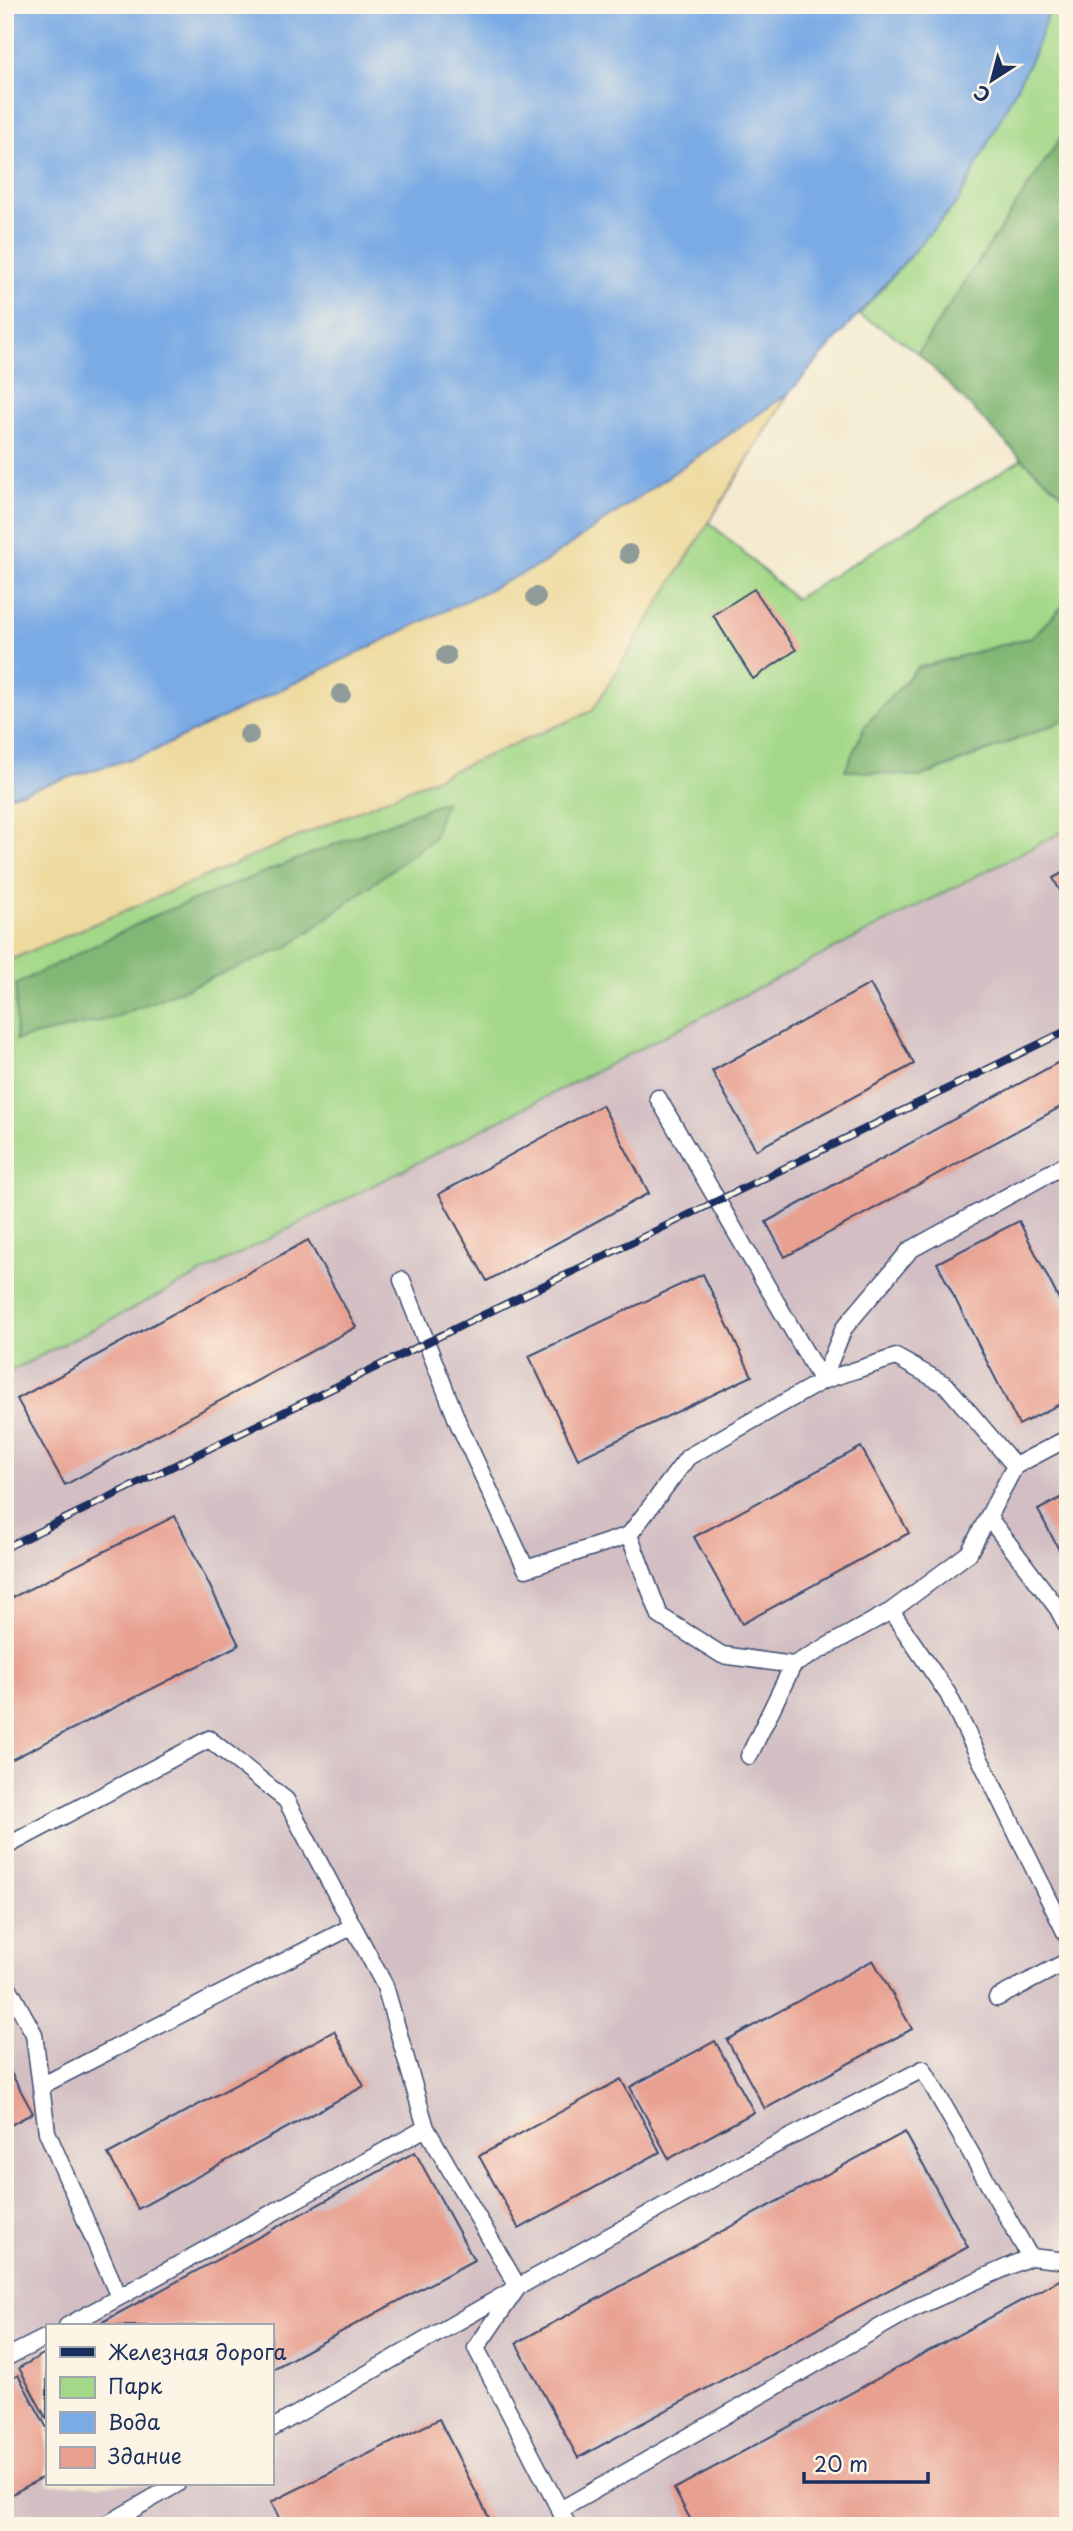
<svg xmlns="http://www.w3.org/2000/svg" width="1073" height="2531" font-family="'Playpen Sans',sans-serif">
<rect width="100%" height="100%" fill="#fcf5e5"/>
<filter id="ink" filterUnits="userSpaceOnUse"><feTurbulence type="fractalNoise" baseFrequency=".0143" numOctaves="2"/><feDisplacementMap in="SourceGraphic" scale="14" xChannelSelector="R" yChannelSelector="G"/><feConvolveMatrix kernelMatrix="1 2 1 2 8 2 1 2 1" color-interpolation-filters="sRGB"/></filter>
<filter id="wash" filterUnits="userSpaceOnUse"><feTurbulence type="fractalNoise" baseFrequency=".00686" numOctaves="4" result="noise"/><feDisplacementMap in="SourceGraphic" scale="28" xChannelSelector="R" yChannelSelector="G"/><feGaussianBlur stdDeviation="1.57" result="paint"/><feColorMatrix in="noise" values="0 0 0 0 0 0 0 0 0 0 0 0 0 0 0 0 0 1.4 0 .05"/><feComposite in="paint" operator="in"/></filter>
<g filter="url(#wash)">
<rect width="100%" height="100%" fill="#f4ebd2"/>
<path fill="#d2bec3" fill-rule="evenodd" d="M1068,829v1697h-1063v-1152zM47,2326h224v158h-224z"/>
<path fill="#a3d888" stroke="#5f8473" stroke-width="2" d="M1051,5h17v116l-3,10 -147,222 -29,-21 -30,-17 100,-115 75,-147z
M1022,459l46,40v102l-36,36 -115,31 15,105 136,-54v110l-1063,545v-412l587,-251 117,-189 86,77z"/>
<path fill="#82b874" stroke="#4e7469" stroke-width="2" d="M1068,121v378l-46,-40 -104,-106 147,-222z
M1068,601v118l-148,58 -75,-7 20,-44 52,-58 115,-31z
M445,801l-12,38 -145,108 -175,71 -97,22v-56l140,-69z"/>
<path fill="#eeda9e" stroke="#84847e" stroke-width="2" d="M789,393l-197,318 -587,251v-165l144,-44 393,-189z"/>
<path fill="#7aabe5" stroke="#4a6da2" stroke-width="2" d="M5,5h1046l-17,48 -75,147 -170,193 -247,171 -393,189 -144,44z"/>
<g id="blocks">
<path fill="#e8a091" d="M754,589l42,61 -43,29 -40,-64z
M1068,870v35l-15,-27z
M870,984l44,80 -158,86 -44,-79z
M1068,1057v46l-283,154 -19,-35z
M602,1105l47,88 -162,88 -48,-87z
M1019,1221l49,96v83l-49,25 -82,-162z
M308,1240l48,87 -291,158 -48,-86z
M703,1274l49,102 -174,83 -49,-103z
M861,1447l48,86 -167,91 -48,-87z
M1068,1494v73l-30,-57z
M175,1516l64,129 -234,118v-162z
M873,1960l39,69 -147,80 -38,-69z
M334,2031l30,55 -226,123 -30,-55z
M715,2041l39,71 -85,47 -39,-72z
M5,2062l28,51 -28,15z
M621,2079l39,73 -141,77 -40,-73z
M905,2132l63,115 -390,211 -62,-115z
M415,2152l59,108 -203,110v-44h-176z
M1063,2278l5,8v240h-83l-2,-4 -6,4h-283l-20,-37z
M47,2352v68l-28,-52z
M18,2375l29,53v47l-42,23v-116z
M439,2419l54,107h-210l-12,-24z"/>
</g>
</g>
<g filter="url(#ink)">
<use href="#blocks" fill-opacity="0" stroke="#3c4b6f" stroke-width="2"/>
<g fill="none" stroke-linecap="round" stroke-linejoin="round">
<defs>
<path id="service" d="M658,1098l164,283
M402,1280l57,145 67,144 103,-34
M822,1381l22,-53 66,-78 158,-87
M989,1518l69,91 10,19
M891,1611l78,-58 46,-87 53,-28
M793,1665l-71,-10 -62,-39 -31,-81 59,-78 134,-76 74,-24 50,28 69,81
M749,1756l44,-91 98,-54 57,83 120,244
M5,1847l204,-108 77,61 99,186 41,142 92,159 -247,142
M5,1981l29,53 13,98 72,165
M997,1998l71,-37
M41,2086l312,-160
M67,2326l359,-198
M5,2358l42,-21
M560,2510l350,-200 120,-53 38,4
M104,2526l73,-42
M568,2526l-92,-178 42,-61 226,-126 179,-92 107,188"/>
</defs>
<use href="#service" stroke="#3c4b6f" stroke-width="19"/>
<use href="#service" stroke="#fff" stroke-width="16"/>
<defs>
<path id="rail" d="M5,1548l1063,-518"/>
</defs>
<use href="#rail" stroke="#1b2f5e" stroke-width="8"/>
<use href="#rail" stroke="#fcf5e5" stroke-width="5" stroke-dasharray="16" stroke-linecap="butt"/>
</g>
<g fill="#8f9b98">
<circle cx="629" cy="554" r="10"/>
<circle cx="536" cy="597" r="10"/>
<circle cx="446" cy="656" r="10"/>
<circle cx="341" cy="694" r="10"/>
<circle cx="249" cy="735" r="10"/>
</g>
</g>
<rect width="1073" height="2531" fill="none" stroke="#fcf5e5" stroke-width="28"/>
<rect x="46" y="2324" width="228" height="161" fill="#fcf5e5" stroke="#a2a6af" stroke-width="2"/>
<rect x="60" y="2347" width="35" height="10" fill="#1b2f5e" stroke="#a2a6af" stroke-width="2"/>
<text x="108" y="2360" font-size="21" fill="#1b2f5e">Железная дорога</text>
<rect x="60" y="2377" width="35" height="21" fill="#a3d888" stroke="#a2a6af" stroke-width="2"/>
<text x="108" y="2394" font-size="21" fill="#1b2f5e">Парк</text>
<rect x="60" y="2412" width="35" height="21" fill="#7aabe5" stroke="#a2a6af" stroke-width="2"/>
<text x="108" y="2430" font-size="21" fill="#1b2f5e">Вода</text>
<rect x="60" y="2447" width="35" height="21" fill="#e8a091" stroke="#a2a6af" stroke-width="2"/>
<text x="108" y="2464" font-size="21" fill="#1b2f5e">Здание</text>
<g transform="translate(992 80) rotate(216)" stroke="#fcf5e5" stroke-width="5" paint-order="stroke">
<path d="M0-5L12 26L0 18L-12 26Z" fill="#1b2f5e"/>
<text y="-10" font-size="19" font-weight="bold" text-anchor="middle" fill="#1b2f5e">С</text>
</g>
<path d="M804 2472v10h124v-10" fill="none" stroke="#1b2f5e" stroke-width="3.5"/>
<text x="814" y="2472" font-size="21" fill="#1b2f5e" stroke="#fcf5e5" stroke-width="5" paint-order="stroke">20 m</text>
</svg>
